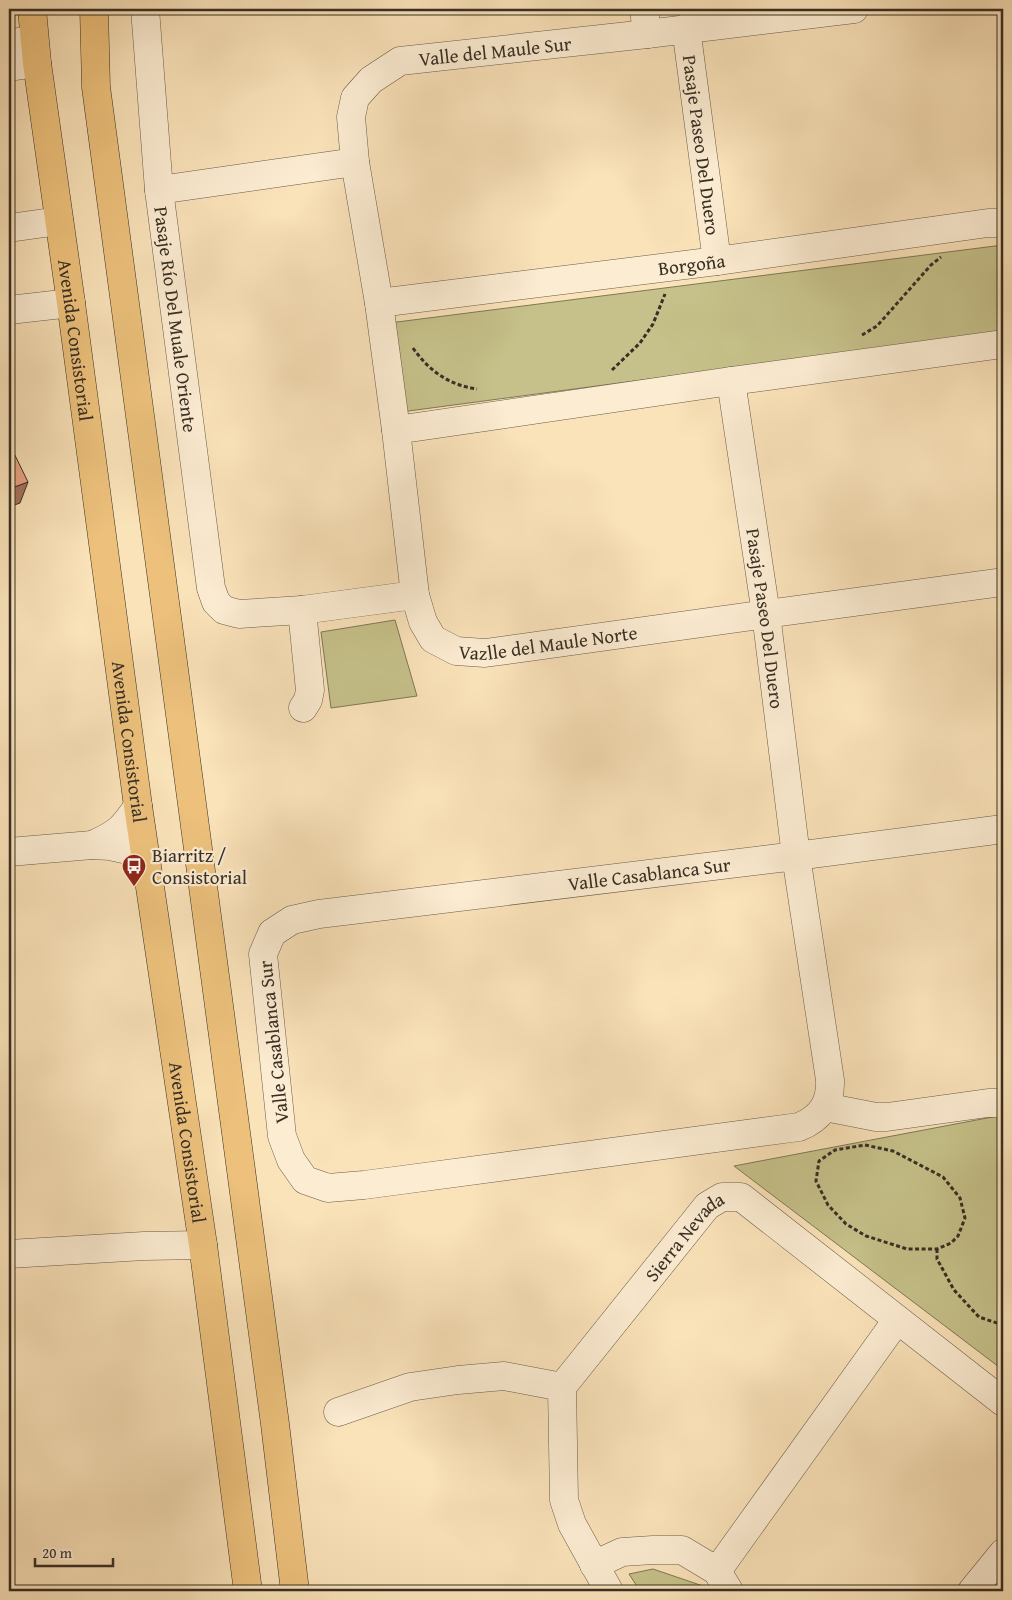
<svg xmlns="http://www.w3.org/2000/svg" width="1012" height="1600" font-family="'Gentium Book Plus',serif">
<rect width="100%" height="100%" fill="#fae2b9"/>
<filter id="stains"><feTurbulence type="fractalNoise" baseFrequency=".004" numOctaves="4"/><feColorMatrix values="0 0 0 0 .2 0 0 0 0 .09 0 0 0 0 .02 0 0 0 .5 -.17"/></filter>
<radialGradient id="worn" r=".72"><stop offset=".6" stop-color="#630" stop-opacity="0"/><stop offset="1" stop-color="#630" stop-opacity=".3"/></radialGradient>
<path fill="#c6c18a" stroke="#7e7858" d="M1003,245v87l-602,80 -12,-89z
M395,620l22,76 -86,12 -10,-76z
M1003,1115v255l-269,-204z
M653,1569l53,18 3,4h-69l-11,-17z"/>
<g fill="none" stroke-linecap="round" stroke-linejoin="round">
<defs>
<g id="minor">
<path id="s1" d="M145,9l14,181 52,398 5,14 8,8 15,4 63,-4 113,-15"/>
<path d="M644,9l3,25"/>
<path id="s2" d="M854,9l-207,25 -247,27 -29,19 -16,18 -4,19 4,45 24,141 17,127 19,165 8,27 10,17 23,12 29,2 281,-39 237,-32"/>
<path id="s3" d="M686,28l31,233"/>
<path d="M9,44l25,-5"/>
<path d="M9,67l28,-4"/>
<path d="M159,190l196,-28"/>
<path d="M9,228l50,-7"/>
<path id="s4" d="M379,303l338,-42 271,-38h15"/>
<path d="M9,310l62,-7"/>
<path id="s5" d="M731,381l35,233 30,242 34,224c1,23 -9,38 -31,47l-435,58 -36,3 -23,-8 -14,-20 -9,-24 -19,-182 9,-21 20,-13 27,-6 477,-58 207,-27"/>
<path d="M396,430l335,-49 272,-37"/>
<path d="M302,610l8,80 -2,10 -5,8"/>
<path d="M92,845c25,-11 31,-16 46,-39"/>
<path d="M9,852l83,-7 18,1 18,4 17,6"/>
<path d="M825,1107l51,10h11l101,-14h15"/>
<path d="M9,1254l135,-8 59,-1"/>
<path d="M338,1412l72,-25 48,-7 46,-4 58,11"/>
<path d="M594,1565l28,-13 31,-2h29l35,21"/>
<path id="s6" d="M609,1591l-37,-67 -8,-24 -2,-113 145,-181 15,-9h19l262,205"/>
<path d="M729,1591l-12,-20 180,-251"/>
<path d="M972,1591l31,-38"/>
</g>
<g id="major">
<path id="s7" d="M32,9l5,54 34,240 67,503 65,439 45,346"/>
<path d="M94,9l2,78 179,1337 20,167"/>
</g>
</defs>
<use href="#minor" stroke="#685c4a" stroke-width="29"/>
<use href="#major" stroke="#372f25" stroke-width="29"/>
<path stroke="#372f25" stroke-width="3" stroke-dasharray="4 2.5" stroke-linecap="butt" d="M862,335l15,-9 54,-61 10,-8
M413,348c16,23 36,37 64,41
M612,370l28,-27 13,-19 12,-30
M865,1145l28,6 50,26 17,21 5,20 -7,18 -7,7 -14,6h-30l-41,-13 -20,-12 -18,-19 -12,-24 3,-20 16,-11z
M937,1249v10l17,31 25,27 24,8"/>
<use href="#minor" stroke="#fcecd2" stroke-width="28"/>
<use href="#major" stroke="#edc17c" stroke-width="28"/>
</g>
<path fill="#a4725d" stroke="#372f25" d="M28,482l-8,21 -11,4v-18z"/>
<path fill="#eba385" stroke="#372f25" d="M9,443l19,39 -19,7z"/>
<defs>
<symbol id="bus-pin" viewBox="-11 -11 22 30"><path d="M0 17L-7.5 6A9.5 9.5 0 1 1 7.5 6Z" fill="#8f2418" stroke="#fcecd2"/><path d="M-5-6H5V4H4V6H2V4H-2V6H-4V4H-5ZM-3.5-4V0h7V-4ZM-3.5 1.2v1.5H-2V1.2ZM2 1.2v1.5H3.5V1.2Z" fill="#fff"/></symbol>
</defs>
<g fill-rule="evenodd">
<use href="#bus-pin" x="120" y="852" width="28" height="38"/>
</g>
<g text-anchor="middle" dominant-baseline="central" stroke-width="4.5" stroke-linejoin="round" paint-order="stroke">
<g font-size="19" fill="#372f25" stroke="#fcecd2">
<text transform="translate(495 51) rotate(-6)">Valle del Maule Sur</text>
<text stroke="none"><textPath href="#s3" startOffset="118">Pasaje Paseo Del Duero</textPath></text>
<text stroke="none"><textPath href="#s4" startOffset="315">Borgoña</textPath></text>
<text stroke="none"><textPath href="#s1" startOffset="312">Pasaje Río Del Muale Oriente</textPath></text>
<text stroke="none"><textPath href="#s7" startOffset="334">Avenida Consistorial</textPath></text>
<text stroke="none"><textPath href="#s5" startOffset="240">Pasaje Paseo Del Duero</textPath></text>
<text stroke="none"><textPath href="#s2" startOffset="1184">Vazlle del Maule Norte</textPath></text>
<text stroke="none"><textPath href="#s7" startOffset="739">Avenida Consistorial</textPath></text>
<text stroke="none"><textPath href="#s5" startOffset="1906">Valle Casablanca Sur</textPath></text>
<text transform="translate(273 1042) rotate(-96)">Valle Casablanca Sur</text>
<text stroke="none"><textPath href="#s7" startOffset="1144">Avenida Consistorial</textPath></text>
<text stroke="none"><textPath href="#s6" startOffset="409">Sierra Nevada</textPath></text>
</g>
<g font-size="19" fill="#372f25" stroke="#fcecd2" text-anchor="start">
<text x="152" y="855">Biarritz /<tspan x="152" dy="22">Consistorial</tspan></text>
</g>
</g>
<rect width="1012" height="1600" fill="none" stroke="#fae2b9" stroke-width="30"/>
<rect x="10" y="10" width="992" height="1580" fill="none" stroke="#372f25" stroke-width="2.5"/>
<rect x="15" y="15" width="982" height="1570" fill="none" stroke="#372f25"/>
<path d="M35 1558v8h78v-8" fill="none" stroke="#372f25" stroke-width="2.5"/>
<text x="42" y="1558" font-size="15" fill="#372f25" stroke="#fcecd2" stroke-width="4" paint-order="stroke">20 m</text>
<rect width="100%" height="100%" filter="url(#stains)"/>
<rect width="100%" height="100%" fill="url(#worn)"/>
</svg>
